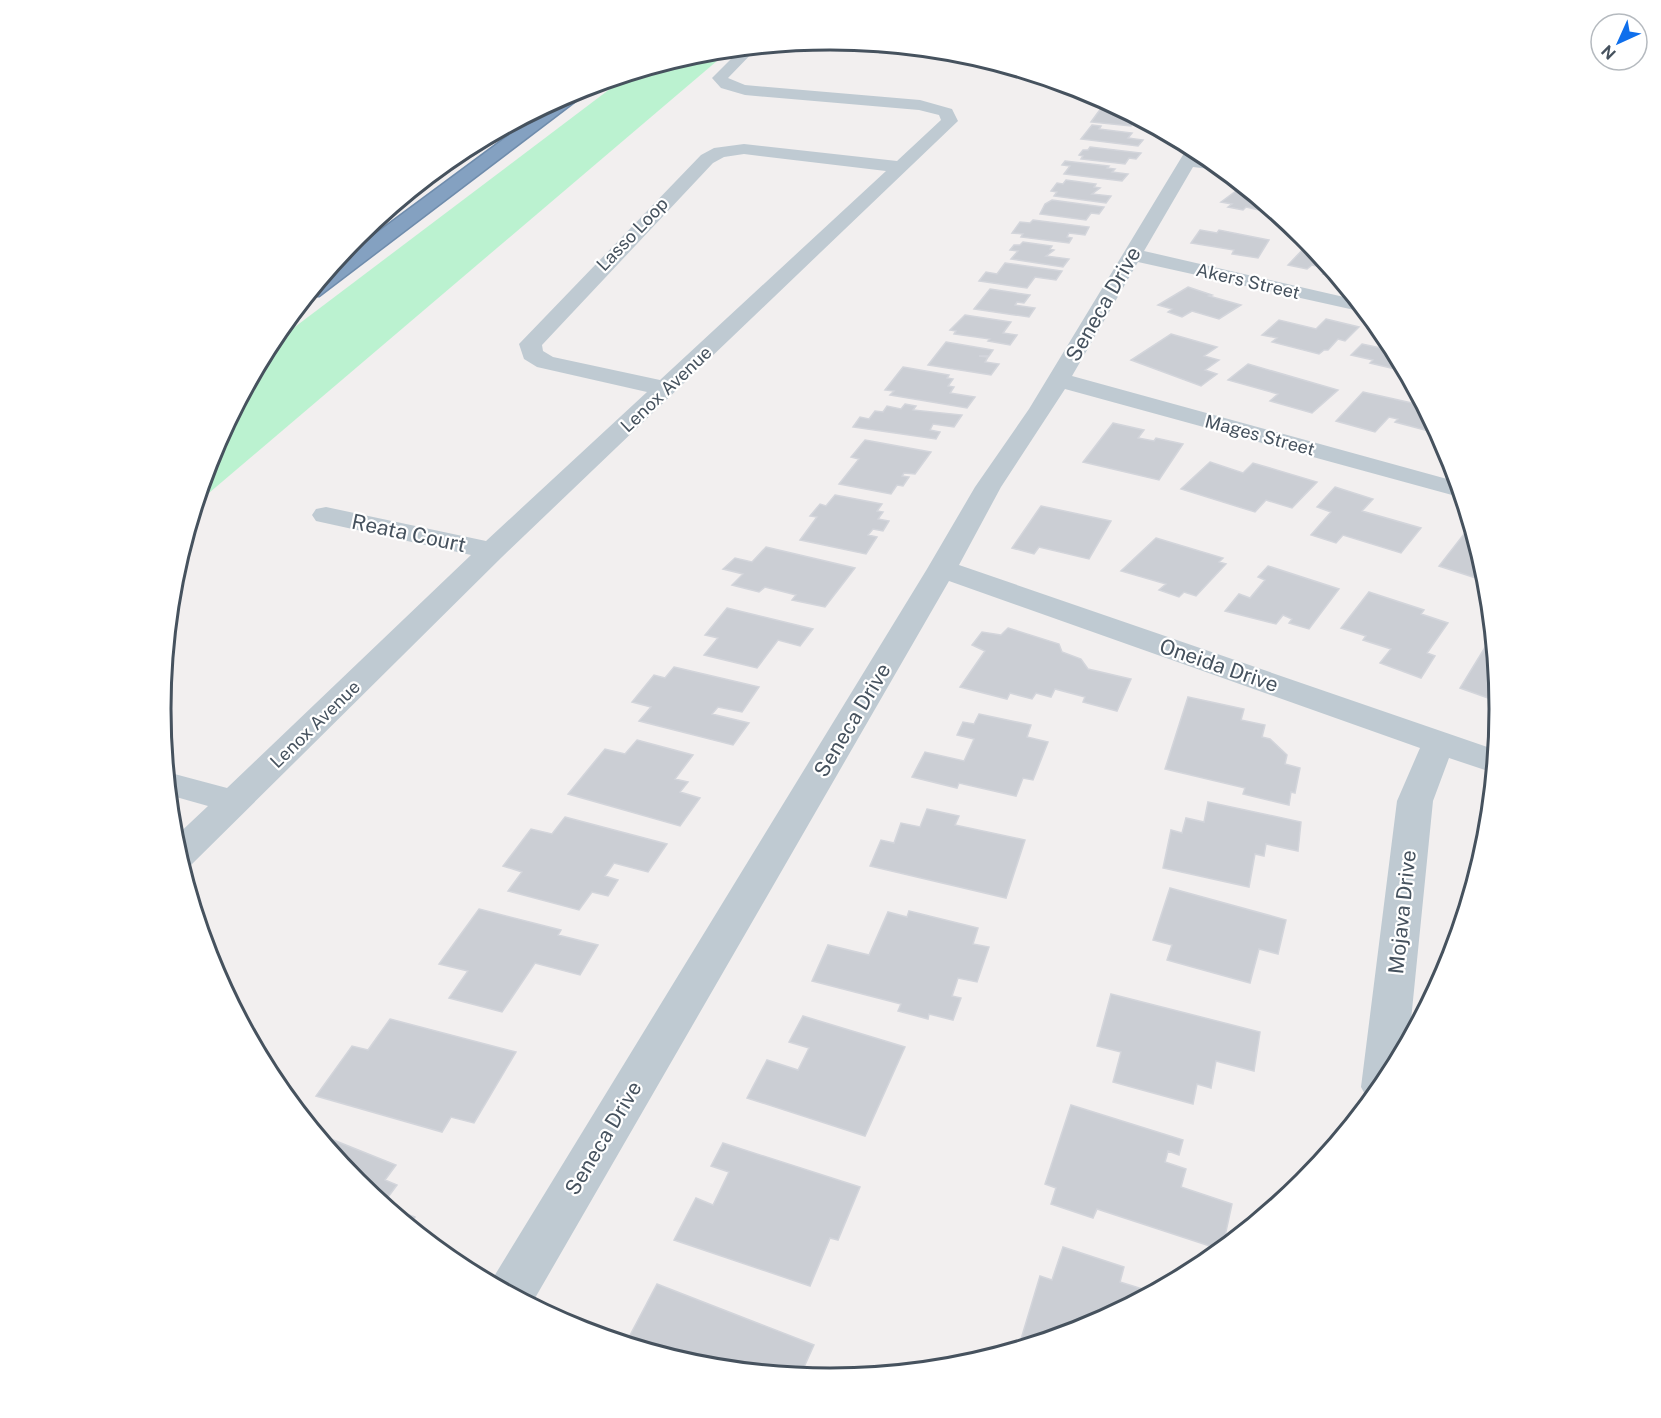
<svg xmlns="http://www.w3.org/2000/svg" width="1661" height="1418" font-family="'Public Sans',sans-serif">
<rect width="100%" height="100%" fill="#f2efef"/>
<path fill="#bbf2d0" d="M731,49l-535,455 16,-52 55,-104 364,-275 69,-21z"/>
<path fill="#cbced4" stroke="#d3d5db" stroke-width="1.5" d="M831,39l20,2 -19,5 -25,-5z
M862,43l15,1 34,3 -3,5 -28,1 2,-3 -25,-2z
M922,48l38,4 -40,-1z
M1108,105l8,1 22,11 -7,2 -3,4h5l-2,3 -40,-4 11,-15z
M1092,125l9,1 -2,3 33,4 -4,5 15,2 -5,6 -57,-7z
M1090,147l51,6 -5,6 -7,-1 -4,6 -44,-5 2,-3 -4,-1 4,-5h5z
M1065,161l44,5 -2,2 8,1 -3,3 16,2 -6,7 -58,-7 6,-8 -8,-1z
M1066,180l30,4 -2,3 6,1 -8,6 19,2 -5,7 -52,-7 3,-4 -6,-1 6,-8 6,1z
M1240,188l9,2 26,21 -3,2 -26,-6 -3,3 -15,-3 4,-3 -11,-2z
M1052,200l52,7 -5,7 -8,-1 -5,7 -46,-6 5,-10z
M1033,220l56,7 -4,8 -16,-2 -2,4 5,1 -3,5 -48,-6 2,-3 -11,-1 8,-11 10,1z
M1200,230l17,3 2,-3 50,10 -11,18 -26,-4 2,-4 -43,-7z
M1023,242l29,4 -2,3 4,1 -8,6 23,3 -6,8 -52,-8 7,-8 -8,-1 4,-5h6z
M1307,245l7,2 25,30 -16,-3 6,-5 -17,-4 -5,4 -19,-4z
M1005,263l57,8 -6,9 -21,-3 -8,11 -48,-7 7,-9 11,2z
M1188,287l24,8 -3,1 32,9 -22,14 -27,-8 -10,6 -14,-5 4,-3 -14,-4z
M990,289l40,6 -6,8 -7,-1 -2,3 20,3 -6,9 -55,-8z
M965,315l46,7 -8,11 14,2 -7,10 -22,-4 2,-2 -36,-5 2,-3 -6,-1z
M1326,319l33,8 -14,14 -7,-2 -10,11h-4l-5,4 -47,-12 5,-4 -15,-3 17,-15 37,9z
M1171,334l46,13 -13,9 15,4 -14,10 12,4 -16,12 -70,-26z
M946,342l47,8 -4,6h-10l9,1 -3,5 14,2 -8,11 -63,-10z
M1362,344l28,6 3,-3 11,21 -5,2 -29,-7 3,-3 -22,-5z
M1248,364l90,26 -26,23 -42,-12 8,-7 -50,-14z
M903,367l46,8 -2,3 6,1 -5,7 6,1 -4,6 25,4 -8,11 -77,-13 4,-4 -9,-1z
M1363,392l62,14 11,21 -4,5 -37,-10 3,-3 -9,-2 -14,15 -39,-11z
M905,404l11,2 -3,4 49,5 -8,12 -21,-3 -3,6 10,2 -4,7 -83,-12 7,-10 9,2 6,-8 8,1 4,-6 14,3z
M1113,423l31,7 -6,8 16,3 2,-3 27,6 -24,36 -76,-18z
M865,440l66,12 -16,22 -11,-1 -2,3 7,1 -6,9 -6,-1 -6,9 -52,-10 20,-25 -8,-2z
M1210,462l33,11 10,-10 64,19 -25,26 -26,-8 -11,12 -74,-23z
M1335,487l38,12 -11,12 59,17 -20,25 -58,-18 -7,8 -25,-8 20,-23 -14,-5z
M835,495l47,9 -5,7 6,1 -5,7 11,2 -6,10 -10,-2 -5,6 9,2 -11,17 -66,-14 17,-23 -7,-1 10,-12 6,2z
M1041,506l70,15 -22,38 -50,-12 -5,7 -22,-6z
M1471,525l17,54v3l-49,-16z
M1156,538l67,20 -4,4 7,2 -30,32 -12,-4 -5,5 -20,-7 7,-6 -45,-13z
M766,547l89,21 -30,39 -33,-7 4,-5 -31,-8 -6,5 -27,-7 11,-11 -20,-5 12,-11 17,4z
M1268,566l71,23 -30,40 -20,-6 3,-4 -9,-4 -7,9 -51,-13 14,-17 11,4 15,-18 -7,-3z
M1369,592l55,18 -3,4 27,9 -21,30 8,3 -14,22 -41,-15 11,-14 -28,-9 3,-4 -25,-8z
M727,608l86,21 -13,17 -22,-6 -21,28 -53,-13 14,-17 -13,-3z
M1008,628l51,16 3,8 19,7 7,10 43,10 -14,32 -34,-9 2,-5 -30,-8 -4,8 -15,-4 -4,6 -22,-6 -3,6 -47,-12 25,-36 -13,-6 10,-13 19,3z
M1492,636l1,1 6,65 -39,-14z
M674,667l85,20 -17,25 -24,-5 -6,7 37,9 -16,22 -94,-24 12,-14 -19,-5 22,-27 11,3z
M1188,697l56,12 -3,11 24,5 -3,12 8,2 17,16 -2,9 15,4 -5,25 -4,-1 -2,13 -46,-11 2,-6 -80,-19z
M979,714l52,11 -4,12 21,5 -15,38 -10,-2 -7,18 -57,-13 -2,5 -45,-11 13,-25 39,9 10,-22 -17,-4 6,-13 11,2z
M637,740l56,15 -18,24 13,3 -8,10 20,6 -20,28 -112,-32 37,-45 20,5z
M1208,802l93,20 -3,29 -32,-7 -2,12 -9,-2 -6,33 -86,-19 8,-38 11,3 4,-15 18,4z
M927,809l32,7 -4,9 70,15 -19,58 -136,-32 11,-26 13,3 7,-20 19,4z
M565,817l102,27 -19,28 -34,-9 -9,13 13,4 -10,16 -16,-4 -13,18 -71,-19 14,-19 -19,-6 28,-37 21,5z
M1170,888l116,32 -8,34 -19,-5 -9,34 -83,-23 5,-15 -19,-5z
M479,909l82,21 -3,5 40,10 -18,30 -45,-12 -33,49 -53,-14 19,-27 -29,-7z
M909,911l69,17 -5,16 16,3 -12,35 -19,-4 -6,18 9,2 -8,22 -24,-6 -1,5 -30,-8 3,-7 -89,-23 16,-36 41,10 19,-43 19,5z
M1111,994l149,38 -6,39 -38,-10 -5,27 -14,-4 -4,20 -80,-22 8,-30 -24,-6z
M803,1016l102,31 -40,89 -118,-38 20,-38 31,10 11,-22 -20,-6z
M390,1019l126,33 -42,71 -23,-6 -9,15 -126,-36 36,-50 16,4z
M1071,1105l112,35 -4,15 -11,-4 -3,11 21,7 -5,18 51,17 -10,46 -125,-41 -4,9 -42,-14 5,-16 -11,-4z
M316,1133l80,32 -11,15 12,5 -14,19 -27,-21z
M723,1143l137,44 -22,53 -8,-2 -20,48 -136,-46 22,-42 17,7 16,-33 -18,-6z
M384,1205l31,12 -6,9z
M1063,1247l61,20 -4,15 29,9 -1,4 -61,33 -69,21 22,-73 12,4z
M657,1284l157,61 -14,31 -101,-10 -71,-27z"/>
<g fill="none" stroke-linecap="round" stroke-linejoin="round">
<defs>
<path id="highway" d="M591,85l-1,5 -271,206h-12l25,-30 230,-170z"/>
</defs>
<use href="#highway" stroke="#6f8cac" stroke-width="3"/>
<path fill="#bfcad2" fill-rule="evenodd" d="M758,47l-30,31 17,7 175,15 32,9 6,12 -456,436 -311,308 -9,3 -9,-29 35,-33 -39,-11 -2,-23 60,16 244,-233 -155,-34 -4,-6 4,-6 10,-2 160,34 161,-149 -110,-25 -13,-8 -5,-15 182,-189 13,-7 30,-4 153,17 44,-41 -2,-5 -20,-5 -174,-15 -24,-7 -9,-10 30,-30zM744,154l142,17 -226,209 -107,-23 -10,-6 -1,-6 171,-182 11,-6z
M1189,145l13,6 -4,6 15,3 13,11 -33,-4 -49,84 213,49 11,13 -230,-51 -66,114 386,106 5,16 -398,-109 -64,98 -42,78 537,185 -2,23 -45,-15 -16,43 -24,239 -22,42 -16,19 -3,-1 -7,-13 36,-286 23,-53 -471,-167 -418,724 -41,-22 437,-714 48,-82 54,-78z"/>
<use href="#highway" fill="#84a1c1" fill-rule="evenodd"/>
</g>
<g text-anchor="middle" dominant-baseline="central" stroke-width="4.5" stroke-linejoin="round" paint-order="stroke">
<g font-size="18" fill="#46525e" stroke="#fff">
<text transform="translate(632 234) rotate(-46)">Lasso Loop</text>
<text transform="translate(1248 281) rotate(13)">Akers Street</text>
<text transform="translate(666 389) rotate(-43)">Lenox Avenue</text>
<text transform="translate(1260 435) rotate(15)">Mages Street</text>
<text transform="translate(315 724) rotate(-44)">Lenox Avenue</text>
</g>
<g font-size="21" fill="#46525e" stroke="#fff">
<text transform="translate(1103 304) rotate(-60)">Seneca Drive</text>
<text transform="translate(409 533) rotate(12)">Reata Court</text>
<text transform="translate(1219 665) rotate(19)">Oneida Drive</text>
<text transform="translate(852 720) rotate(-59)">Seneca Drive</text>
<text transform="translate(1402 912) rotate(-84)">Mojava Drive</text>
<text transform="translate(603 1138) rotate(-59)">Seneca Drive</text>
</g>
</g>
<path d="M0 0H1661V1418H0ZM171 709a659 659 0 1 1 1318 0a659 659 0 1 1-1318 0Z" fill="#fff" fill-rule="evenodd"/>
<path fill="none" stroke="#46525e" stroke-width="3" d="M171 709a659 659 0 1 1 1318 0a659 659 0 1 1-1318 0Z"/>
<g transform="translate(1619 42) rotate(225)"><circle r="28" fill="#ffffff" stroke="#b5babf" stroke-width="1.5"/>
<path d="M0-4.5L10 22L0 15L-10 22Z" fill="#0f6fec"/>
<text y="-9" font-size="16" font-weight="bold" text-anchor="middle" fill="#46525e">N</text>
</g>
</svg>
